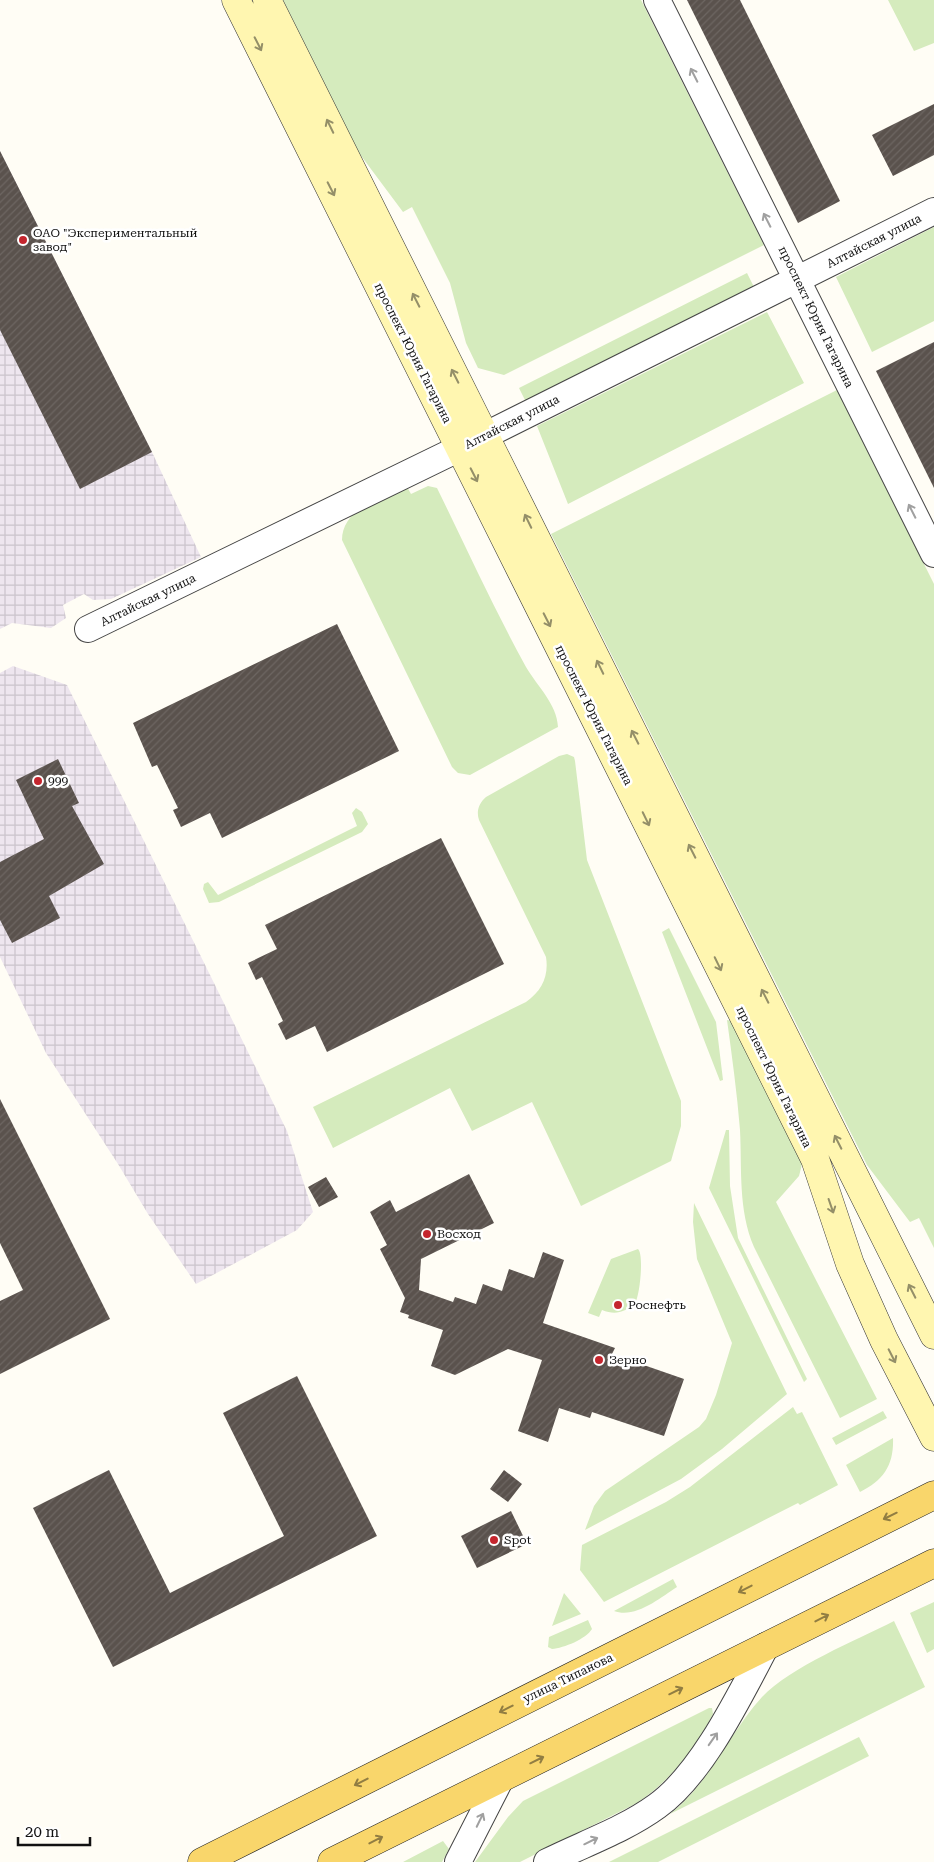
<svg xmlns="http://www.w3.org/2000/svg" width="934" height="1862" font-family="'Roboto Serif',serif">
<defs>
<pattern id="industrial-grid" width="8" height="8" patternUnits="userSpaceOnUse" patternTransform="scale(1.25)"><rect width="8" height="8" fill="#eee6ef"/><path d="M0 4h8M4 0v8" fill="none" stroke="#cbc4cc"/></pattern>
<pattern id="building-hatch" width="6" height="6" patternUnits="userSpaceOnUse" patternTransform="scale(1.25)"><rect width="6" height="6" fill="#5a524d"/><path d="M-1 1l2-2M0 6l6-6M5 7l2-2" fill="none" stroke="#6d6662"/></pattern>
</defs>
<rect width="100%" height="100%" fill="#fffdf5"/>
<path fill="url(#industrial-grid)" d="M0,151l152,301 49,105 -90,42 -18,1 -9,-6 -21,11 3,13 -15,10 -39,-5 -12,6z
M13,666l54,19 220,446 26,81 -16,18 -101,54 -48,-70 -30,-50 -72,-111 -46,-96v-284z"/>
<path fill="#d5ebbd" d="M283,0h358l123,245 -260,130 -26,-7 -12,-25 -16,-60 -38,-76 -9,5 -44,-59z
M888,0h46v43l-20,8z
M934,227v94l-62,31 -36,-75z
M747,273l7,14 -228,115 -7,-14z
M767,312l37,71 -236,121 -31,-78z
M837,390l97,194v664l-15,-30 -9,4 -43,-57 -316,-631z
M406,485l5,9 17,-8 9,2c29,59 57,121 89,179 11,19 31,37 32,60l-4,2 -84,46 -12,-2 -6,-6 -110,-227c0,-32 41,-43 64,-55z
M567,754l7,3 1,4 12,99 94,241v25l-10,35 -90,45 -49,-104 -60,29 -22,-43 -117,60 -20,-41 213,-105c16,-11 23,-26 20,-45l-67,-137c-3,-9 0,-17 7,-23l73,-41z
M356,808l6,4 6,12 -6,8 -143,70 -10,1 -6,-14 1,-5 4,-2 10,13 139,-69 -5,-13z
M669,928l47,94 7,58 -3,1 -58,-149z
M727,1020l4,1 71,143 -3,12 -23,26 101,197 -37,19 -86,-171c-16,-37 -12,-78 -14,-117 -3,-37 -8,-74 -13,-110z
M726,1130h3l1,56 8,52 69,141 -3,3 -95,-194z
M694,1203l93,191 -65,55 -41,30 -96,51 9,-24 11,-15 94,-64 7,-8 10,-24 16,-52 -35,-84 -4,-37z
M638,1249c6,5 2,47 -3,54 -11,10 -20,12 -33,7l-3,7 -11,-4 23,-54z
M793,1407l4,7 5,-2 36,73 -38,20 -2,-2 -194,99 -24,-32 2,-25 84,-43 24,-15z
M883,1411l4,7 -51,27 -4,-7z
M893,1438c1,27 -9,42 -33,54l-14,-27z
M673,1579l4,8c-17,11 -42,32 -63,24z
M564,1593l17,21 -29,12z
M934,1602v47l-7,4 -17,-40z
M588,1620l4,9c-6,10 -28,19 -40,20l-4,-2 1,-10z
M894,1621l31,66 -255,127c40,-31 59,-81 92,-117 28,-30 95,-57 132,-76z
M709,1708h3l1,6c-18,35 -43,67 -76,89l-117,59h-45l33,-45 15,-16z
M859,1737l10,19 -211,106h-49z
M443,1841l6,8 -7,13h-39z"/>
<path fill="url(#building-hatch)" d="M687,0h53l100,201 -42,22z
M934,104v51l-41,21 -21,-41z
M0,151l152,301 -72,37 -80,-159z
M934,342v146l-58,-117z
M337,624l62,127 -177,87 -12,-25 -29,14 -8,-17 5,-2 -21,-43 -5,2 -19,-44z
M58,759l21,44 -7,3 32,58 -55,32 11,22 -48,25 -12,-23v-58l44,-23 -28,-59z
M441,838l63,126 -177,88 -12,-26 -29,14 -8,-16 5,-3 -21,-44 -6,3 -8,-17 29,-14 -12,-24z
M0,1099l110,220 -110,55v-73l23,-11 -23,-47z
M469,1174l25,49 -73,36 -2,31 34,12 2,-5 21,7 7,-20 19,7 7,-22 25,9 9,-26 21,8 -21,63 72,25 -3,6 72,25 -20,57 -72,-24 -2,6 -31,-10 -11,34 -30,-11 24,-71 -34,-11 -53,26 -24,-9 12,-36 -35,-12 1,-3 -9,-3 5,-14 -25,-49 7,-4 -17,-33 20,-12 6,12z
M326,1177l12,20 -19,10 -11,-20z
M297,1376l80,160 -264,131 -80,-159 76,-38 61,123 114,-57 -61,-123z
M504,1470l18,14 -14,18 -18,-13z
M511,1511l16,33 -50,24 -16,-32z"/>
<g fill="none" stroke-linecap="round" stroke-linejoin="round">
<defs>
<path id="street" d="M657,0l277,554
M88,629l372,-181 474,-237
M458,1862l43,-84
M547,1862c36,-18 77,-32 110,-56 45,-32 83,-111 109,-160"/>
<path id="secondary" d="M236,0l579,1159 35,105 34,76 50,97
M267,0l667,1335"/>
<path id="primary" d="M202,1862l732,-367
M332,1862l602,-299"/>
</defs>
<use href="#street" stroke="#444" stroke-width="28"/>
<use href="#secondary" stroke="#333" stroke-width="29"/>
<use href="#primary" stroke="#222" stroke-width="29"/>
<use href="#street" stroke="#fff" stroke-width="26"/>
<use href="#secondary" stroke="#fff6b0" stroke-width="28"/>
<use href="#primary" stroke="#f9d66b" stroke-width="28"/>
</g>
<defs><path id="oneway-shaft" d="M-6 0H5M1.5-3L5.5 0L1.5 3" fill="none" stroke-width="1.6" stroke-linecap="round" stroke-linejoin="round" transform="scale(1.25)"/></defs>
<g stroke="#948f68">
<use href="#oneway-shaft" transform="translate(258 44) rotate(63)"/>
<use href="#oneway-shaft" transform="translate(330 126) rotate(-116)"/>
<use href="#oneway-shaft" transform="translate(331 189) rotate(63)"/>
<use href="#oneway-shaft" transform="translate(416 300) rotate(-117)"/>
<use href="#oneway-shaft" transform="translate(455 376) rotate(-117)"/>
<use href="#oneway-shaft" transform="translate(474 475) rotate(63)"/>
<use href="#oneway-shaft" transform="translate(528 521) rotate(-116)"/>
<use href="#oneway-shaft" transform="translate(547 620) rotate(63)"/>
<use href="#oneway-shaft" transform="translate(600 667) rotate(-116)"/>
<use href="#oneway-shaft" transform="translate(635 737) rotate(-117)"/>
<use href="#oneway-shaft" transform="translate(646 819) rotate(64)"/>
<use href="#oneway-shaft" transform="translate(692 851) rotate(-117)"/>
<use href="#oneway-shaft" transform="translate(718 964) rotate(64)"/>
<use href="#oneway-shaft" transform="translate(765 996) rotate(-117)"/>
<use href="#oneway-shaft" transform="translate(838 1142) rotate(-117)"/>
<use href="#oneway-shaft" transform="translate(831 1206) rotate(71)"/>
<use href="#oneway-shaft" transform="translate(912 1291) rotate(-117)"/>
<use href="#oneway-shaft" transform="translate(892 1356) rotate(63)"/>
</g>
<g stroke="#a0a0a0">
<use href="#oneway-shaft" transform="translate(694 75) rotate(-117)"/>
<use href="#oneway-shaft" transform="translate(767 220) rotate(-117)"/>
<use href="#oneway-shaft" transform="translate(912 511) rotate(-117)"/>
<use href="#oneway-shaft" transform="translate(713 1739) rotate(-55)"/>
<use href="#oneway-shaft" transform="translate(480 1820) rotate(-64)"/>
<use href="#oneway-shaft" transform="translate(591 1841) rotate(-26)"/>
</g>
<g stroke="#917d42">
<use href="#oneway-shaft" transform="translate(890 1516) rotate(154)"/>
<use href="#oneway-shaft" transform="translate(745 1589) rotate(153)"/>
<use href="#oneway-shaft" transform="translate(822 1618) rotate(-27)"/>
<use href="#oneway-shaft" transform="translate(676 1691) rotate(-26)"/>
<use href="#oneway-shaft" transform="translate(506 1709) rotate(153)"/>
<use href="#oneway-shaft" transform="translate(537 1760) rotate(-26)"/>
<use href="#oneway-shaft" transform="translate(361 1782) rotate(153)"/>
<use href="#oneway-shaft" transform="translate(376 1840) rotate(-27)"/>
</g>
<g fill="#c4262e" stroke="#fff" stroke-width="2">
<circle cx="23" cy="240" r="5"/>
<circle cx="38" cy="781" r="5"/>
<circle cx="427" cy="1234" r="5"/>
<circle cx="618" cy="1305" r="5"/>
<circle cx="599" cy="1360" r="5"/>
<circle cx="494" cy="1540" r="5"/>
</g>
<g text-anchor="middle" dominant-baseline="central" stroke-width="5" stroke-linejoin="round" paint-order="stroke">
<g font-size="12" fill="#111" stroke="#fff" text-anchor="start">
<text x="33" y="233">ОАО "Экспериментальный<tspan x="33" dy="14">завод"</tspan></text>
<text x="48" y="781">999</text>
<text x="437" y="1234">Восход</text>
<text x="628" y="1305">Роснефть</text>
<text x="609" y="1360">Зерно</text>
<text x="504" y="1540">Spot</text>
</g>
<g font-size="12" fill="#111" stroke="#fff">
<text transform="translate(874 241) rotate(-27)">Алтайская улица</text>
<text transform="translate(816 317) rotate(64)">проспект Юрия Гагарина</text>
<text transform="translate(413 353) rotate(63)">проспект Юрия Гагарина</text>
<text transform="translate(512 422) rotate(-27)">Алтайская улица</text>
<text transform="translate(148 600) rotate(-26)">Алтайская улица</text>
<text transform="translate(594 715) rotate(63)">проспект Юрия Гагарина</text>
<text transform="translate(774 1077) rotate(64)">проспект Юрия Гагарина</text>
<text transform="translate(568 1678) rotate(-26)">улица Типанова</text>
</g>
</g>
<path d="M18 1837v8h72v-8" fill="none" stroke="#111111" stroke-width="2.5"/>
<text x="25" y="1837" font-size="15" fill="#111111" stroke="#ffffff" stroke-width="4" paint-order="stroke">20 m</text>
</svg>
